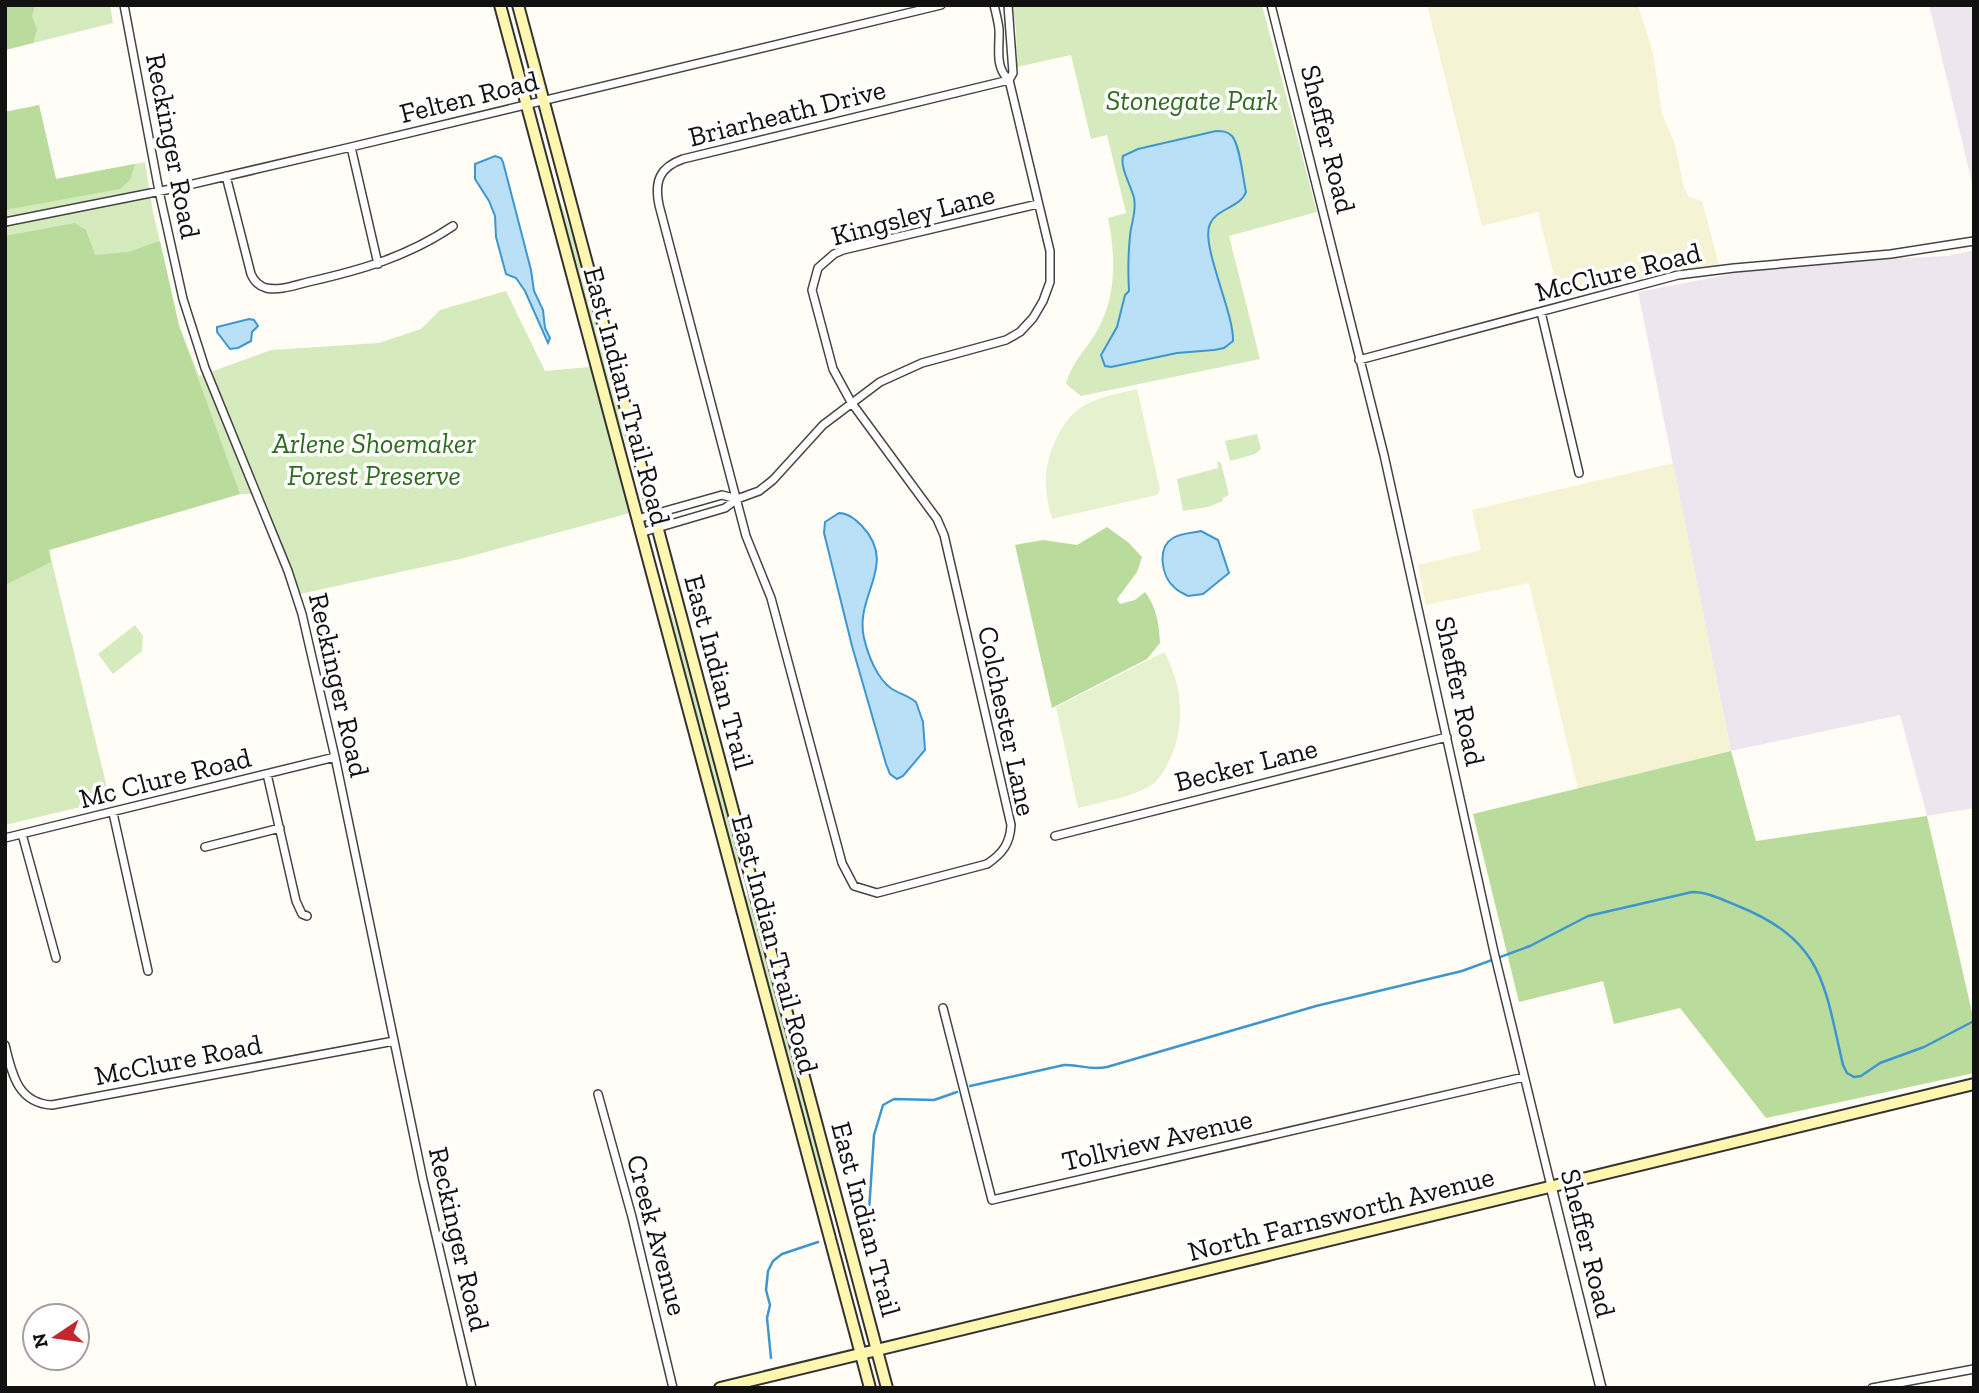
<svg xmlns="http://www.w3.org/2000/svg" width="1979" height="1393" font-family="'Zilla Slab',serif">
<rect width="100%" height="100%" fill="#fffdf5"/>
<path fill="#eee6ef" d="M1929,5h45v186z
M1974,250v558l-47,8 -27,-101 -169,36 -93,-459 144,-28 166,-8z"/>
<path fill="#f6f3d4" d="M1427,5h211l15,48 9,61 13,30 9,44 5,9 13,4 17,64 -76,13 -83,21 -22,-87 -56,14z
M1673,463l58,288 -153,38 -49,-206 -103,22 -8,-40 63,-15 -9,-40z"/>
<path fill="#d5ebbd" d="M5,5h105l3,18 -108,27z
M1012,5h250l55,207 -88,24 31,123 -179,37 -15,-12c4,-18 18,-33 28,-48 23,-37 22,-77 14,-118l18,-5 -19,-78 -16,4 -20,-84 -54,12 -1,-38z
M39,105l17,74 89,-17 8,50 26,113 20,51 72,-26 108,-7 42,-14 19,-19 66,-19 39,80 45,-4 40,146 -166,45 -164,36 -38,-100h-22l-191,56 61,250 -105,25v-713z
M552,184h2l21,58 56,212 -1,1 -22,-64z
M1257,434l4,15 -6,5 -25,7 -5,-20z
M1217,461l4,2 8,32 -6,3v3l-15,6 -25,4 -6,-32 41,-11z
M665,595l21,60 55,206 -3,4 -3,-2 -72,-267z
M135,625l8,11 -1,15 -29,23 -15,-20z
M747,895l4,2 83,315 -20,-55 -70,-259z"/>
<path fill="#b9dc9c" d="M5,5h30l-3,11 5,14 -4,13 -28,7z
M39,105l17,74 79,-15 -5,16 -10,9 -115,21v-98z
M75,223l11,7 9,25 33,-3 32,-11 19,85 61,168 -191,56 2,12 -46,23v-349z
M1107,527l22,16 13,14 -5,15 -20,27 3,5 15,-4 10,-8c12,16 14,32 15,51l-13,16 -95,49 -37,-163 28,-5 34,5z
M1731,751l25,90 171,-25 47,205v52l-208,45 -86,-110 -66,16 -11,-43 -84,21 -46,-188z"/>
<path fill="#e6f2cf" d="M1137,389l23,100 -3,6 -105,24c-4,-14 -7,-28 -6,-43 1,-22 15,-55 34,-68 17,-11 37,-14 57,-19z
M1164,652c20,35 22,78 3,113 -5,9 -9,16 -17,21 -21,12 -49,16 -72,22l-22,-101z"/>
<path fill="#b9e0f7" stroke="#3f96cf" stroke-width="2" d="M1216,131c6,0 11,0 16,5 8,9 11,43 14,56 -6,16 -29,16 -36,32 -10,20 24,88 23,117l-9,7 -10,2 -37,3 -66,14 -6,-1 -4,-11 16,-28 8,-32 4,-4c-1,-18 -1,-36 1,-55 1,-14 7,-23 4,-38 -3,-13 -14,-29 -11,-42l15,-7z
M495,156l6,2 2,4 28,108 3,21 9,19 2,18 5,10 -2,5 -23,-52 -9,-13 -10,-4 -10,-37 -1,-21 -6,-15 -14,-22v-15z
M249,319l5,1 4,6 -6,6 -1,9 -13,7 -8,1 -13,-17v-5z
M839,513c9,0 16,6 23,13 37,39 -8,69 2,112 4,17 13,41 28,51 8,5 17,7 24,13l7,20 2,28 -22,26 -6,3 -7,-5 -4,-10 -34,-118 -28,-113 1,-11z
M1201,531l17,9 11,33 -26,21 -15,2c-5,-3 -11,-5 -14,-9 -13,-11 -17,-40 -1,-49 8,-5 19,-5 28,-7z"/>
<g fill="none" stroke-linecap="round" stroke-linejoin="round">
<path stroke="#3f96cf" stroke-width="2.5" d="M970,1086l94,-21c17,-1 24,6 43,2l209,-61 146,-35 68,-25 58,-30 104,-24c16,0 31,8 46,14 86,35 86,78 105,159l4,8 7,4 7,-1 19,-13 44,-16 50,-26
M858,1227l8,-6 3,-10 5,-76 9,-30 11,-6 40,1 23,-8
M771,1358l-4,-40 3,-13 -4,-15 2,-19 5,-10 9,-7 36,-12"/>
<defs>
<path id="minor" d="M124,5l35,186 24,108 22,69 83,203 14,43 33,143 88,423 49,208
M1008,5l5,68 -4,7
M1271,5l113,450 110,497 57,234
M1009,80l-326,79c-23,8 -29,22 -24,46l87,331 25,62 71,265 12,23 23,7 110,-29c15,-10 23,-20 24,-39l-67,-290 -7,-16 -86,-117 -18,-33 -21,-79 6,-22 16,-14 9,-4 195,-46
M351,147l27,117
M226,176l25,98c3,7 8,12 15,14 14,3 29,-3 42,-6 53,-12 99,-25 145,-56
M5,222l171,-34 175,-41 590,-142
M1541,312l38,161
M1359,360l319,-85 56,-7 157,-14 83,-13
M637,519l85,-24 15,4
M640,533l85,-25 12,-9 22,-8 14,-11 50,-55 57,-43 42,-19 84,-23 14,-8 13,-14 10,-17 7,-19v-31l-41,-171c-15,-13 -9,-33 -10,-51 -1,-8 -3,-16 -5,-24
M267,774l29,127 6,13 5,2
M113,813l35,158
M22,834l34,124
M1055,836l392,-99
M5,838l330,-81
M205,847l75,-19
M943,1008l49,192 532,-123
M5,1045c7,28 12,58 47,60l342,-64
M598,1094l34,123 41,171
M1872,1388l102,-19"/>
<path id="tertiary" d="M1551,1186l50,202"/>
<path id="secondary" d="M500,5l370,1383
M518,5l369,1383
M720,1388l1254,-304"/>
</defs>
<use href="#minor" stroke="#444" stroke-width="10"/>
<use href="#tertiary" stroke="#444" stroke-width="12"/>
<use href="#secondary" stroke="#333" stroke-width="14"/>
<use href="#minor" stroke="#fff" stroke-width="7"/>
<use href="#tertiary" stroke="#fff" stroke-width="9"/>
<use href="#secondary" stroke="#fff6b0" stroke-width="10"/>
</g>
<g text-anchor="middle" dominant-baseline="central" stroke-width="7" stroke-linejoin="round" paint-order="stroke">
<g font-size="28" fill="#111" stroke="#fff">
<text transform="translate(469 97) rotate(-14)">Felten Road</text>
<text transform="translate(787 113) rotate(-14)">Briarheath Drive</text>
<text transform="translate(1328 139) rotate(76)">Sheffer Road</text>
<text transform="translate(173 146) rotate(79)">Reckinger Road</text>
<text transform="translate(913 215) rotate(-15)">Kingsley Lane</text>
<text transform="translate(1618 272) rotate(-14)">McClure Road</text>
<text transform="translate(627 396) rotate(75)">East Indian Trail Road</text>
<text transform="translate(719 672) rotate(75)">East Indian Trail</text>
<text transform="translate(339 685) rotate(77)">Reckinger Road</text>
<text transform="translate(1460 691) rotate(78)">Sheffer Road</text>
<text transform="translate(1007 721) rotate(78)">Colchester Lane</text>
<text transform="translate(1246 765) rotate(-14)">Becker Lane</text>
<text transform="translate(165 778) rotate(-14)">Mc Clure Road</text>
<text transform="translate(775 944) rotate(75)">East Indian Trail Road</text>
<text transform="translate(178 1060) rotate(-11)">McClure Road</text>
<text transform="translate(1157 1140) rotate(-13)">Tollview Avenue</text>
<text transform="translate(1341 1214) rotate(-14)">North Farnsworth Avenue</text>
<text transform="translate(866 1219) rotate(75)">East Indian Trail</text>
<text transform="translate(657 1235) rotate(75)">Creek Avenue</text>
<text transform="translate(459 1239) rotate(77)">Reckinger Road</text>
<text transform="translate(1588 1243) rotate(76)">Sheffer Road</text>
</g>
<g font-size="28" font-style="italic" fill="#2f6b1f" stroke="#fff">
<text x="1192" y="100">Stonegate Park</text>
<text x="374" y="443">Arlene Shoemaker<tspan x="374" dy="32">Forest Preserve</tspan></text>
</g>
</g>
<rect width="1979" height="1393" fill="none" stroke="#111111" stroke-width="14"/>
<g transform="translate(56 1337) rotate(257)"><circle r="33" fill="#ffffff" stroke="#a0a0a0" stroke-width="2"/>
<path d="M0-5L12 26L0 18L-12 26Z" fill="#c4262e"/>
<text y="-10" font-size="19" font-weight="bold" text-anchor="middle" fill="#111111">N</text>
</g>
</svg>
